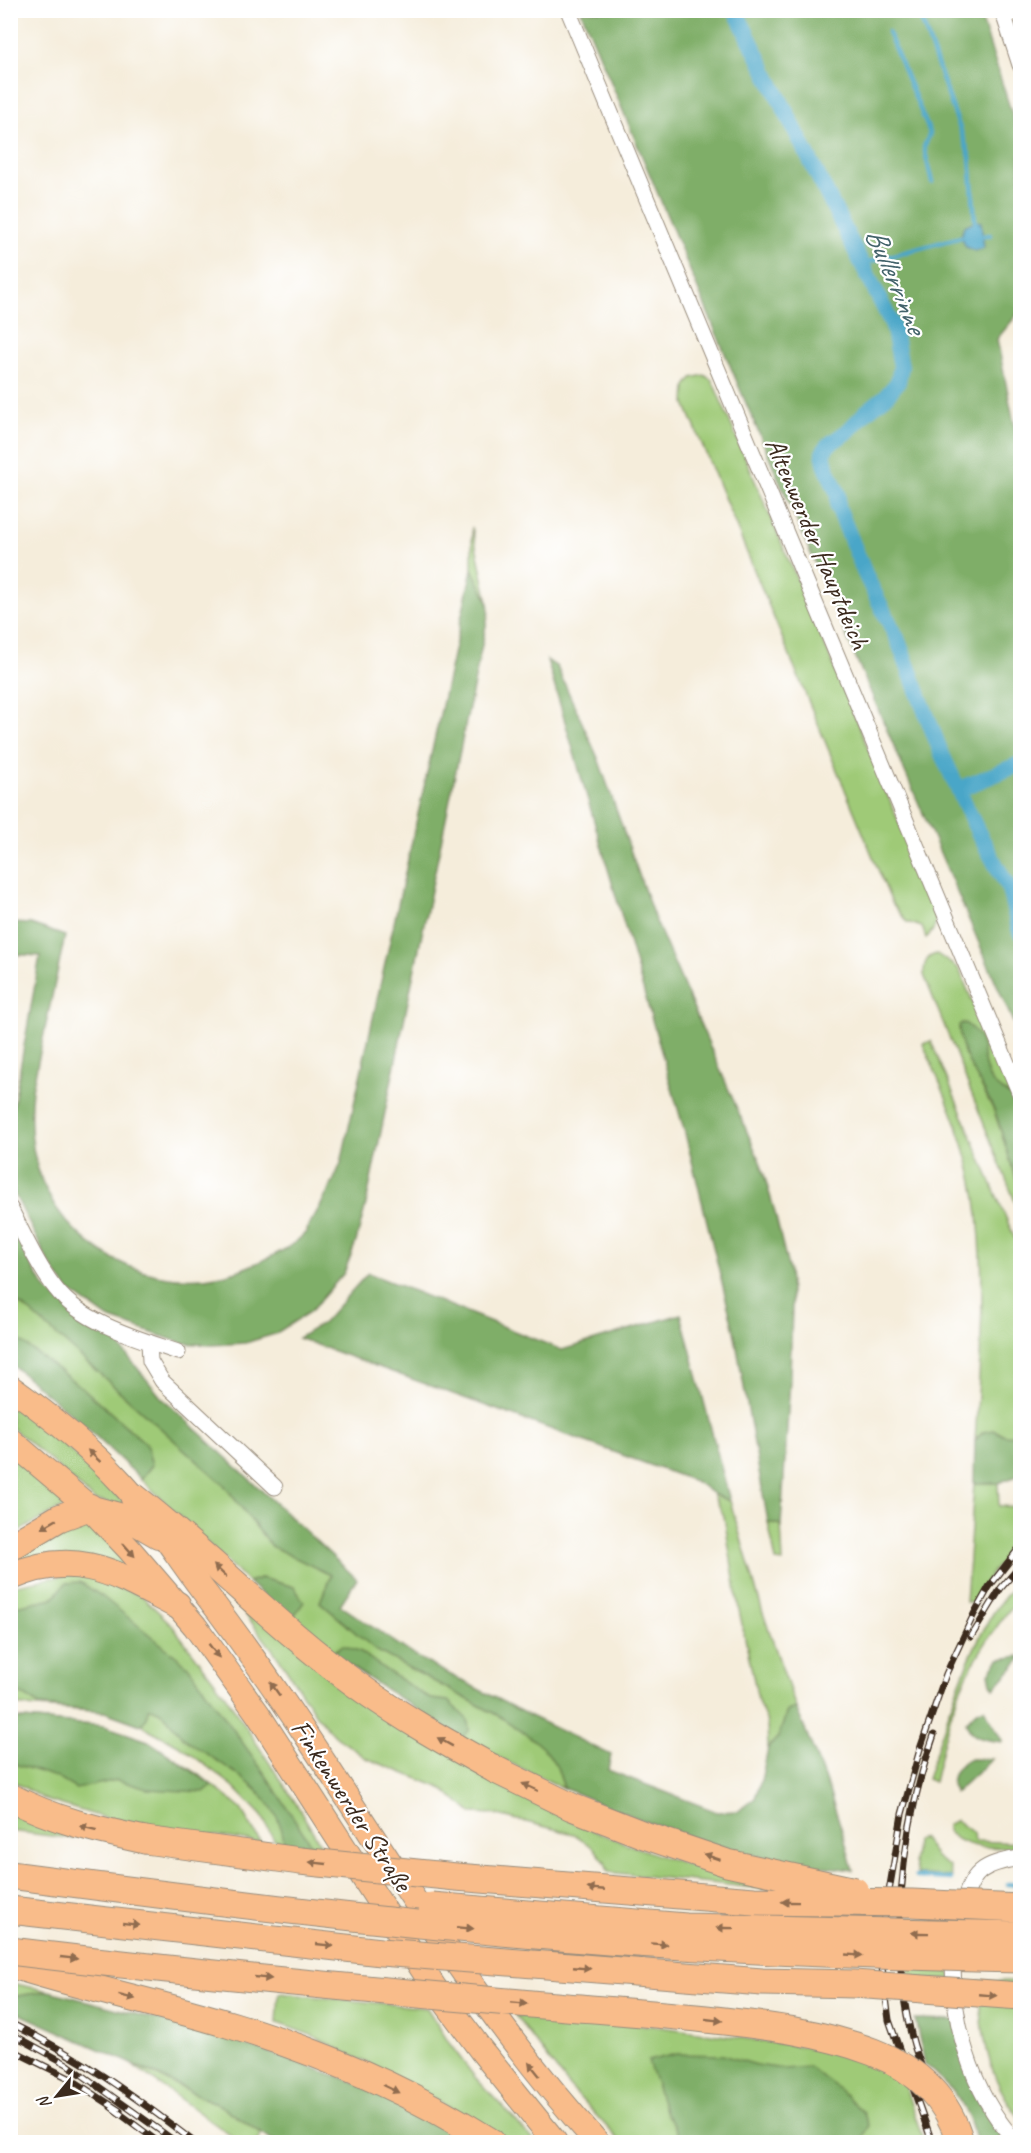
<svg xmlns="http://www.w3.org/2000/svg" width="1031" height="2153" font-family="Caveat,sans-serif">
<rect width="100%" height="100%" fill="#fff"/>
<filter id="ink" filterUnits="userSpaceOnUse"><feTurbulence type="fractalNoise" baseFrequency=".0167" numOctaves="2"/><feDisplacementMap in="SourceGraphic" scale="12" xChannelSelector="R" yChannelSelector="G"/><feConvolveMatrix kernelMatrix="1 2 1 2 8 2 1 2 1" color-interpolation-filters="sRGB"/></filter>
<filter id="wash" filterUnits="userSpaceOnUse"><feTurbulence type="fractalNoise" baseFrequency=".008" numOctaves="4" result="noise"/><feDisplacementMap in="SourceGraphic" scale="24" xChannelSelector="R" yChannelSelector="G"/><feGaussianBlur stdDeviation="1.35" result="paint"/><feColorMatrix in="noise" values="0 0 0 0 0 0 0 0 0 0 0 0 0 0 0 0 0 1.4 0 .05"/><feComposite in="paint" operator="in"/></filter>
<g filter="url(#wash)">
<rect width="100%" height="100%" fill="#f5eddb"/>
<path fill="#9fca77" stroke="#6d7a4a" stroke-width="1.5" d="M704,375l8,5 101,237 123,294c0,13 0,18 -10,27l-4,-11 -15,-5 -15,-19 -207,-500 1,-17 6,-8z
M472,527l16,75 -16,-33z
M937,954l22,15 54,131 -23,-18 -18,-53 -7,-6 -5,2 4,28 30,58 26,77v26l-96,-239c0,-10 1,-19 13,-21z
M931,1041l89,210v182l-9,4 -28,-5 -8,9c5,-80 12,-162 1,-242 -8,-54 -31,-105 -53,-155z
M10,1298l22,15 192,172 47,61 60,29 -11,27 57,49 122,65 31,21 18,15 9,15 7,21 -88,-41 -15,-9 -13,-37 -18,-2 -46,-30 -23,-17 -18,-7 -12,9 -40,-34 3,-33 -33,-9 -13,4 -107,-103 11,-14 -6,-21 -61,-54 -74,-56z
M10,1401l47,37 72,69 -35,-7 -46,-42 -37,-31z
M10,1451l62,51 -62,34z
M974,1483h24l1,23 21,1v32l-31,37 -16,26h-7z
M713,1494l17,7 32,109 34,98 -9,3 -8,25 -11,12 -1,-26 -8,-18 -20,-94 -15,-94z
M93,1521l48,53 -130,-9 -1,-9 59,-32z
M768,1522l13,3 2,37 -7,-1z
M81,1572l61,24 29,28 54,71 72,110 25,42 -48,-7 -12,-24 -29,-30 -53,-40 -39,-21 -36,-13 -94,-7v-119z
M1020,1579v18c-25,29 -55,74 -67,112 -8,24 -13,48 -19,73l-7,-3c19,-56 34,-113 65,-164 8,-13 19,-25 28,-36z
M228,1592l249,181c91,53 188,90 290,112l-1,4 -158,-17 -3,-10 -11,-14 -20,-14 -80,-20 -22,-1 -31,-25 -75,-30 -31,-22 -19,-21 -37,-57z
M10,1718l94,8 44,15 52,34 41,34 20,34 -156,-25 -59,-18 -35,-20z
M10,1812l26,13 39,14 -64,-8z
M956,1820l17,13 1,8 46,2v5c-25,-1 -55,3 -73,-17v-6z
M923,1838l13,19 13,10 3,10 -35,-3 -3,-12 2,-22z
M907,1954l43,2 1,24h-42z
M979,1981h41v137c-33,-38 -39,-88 -41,-137z
M11,1983l38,8 -38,6z
M279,1993l148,15 22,35 25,33 61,66h-27l-115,-66 -82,-41 -34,-12z
M515,2015l138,11 190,26 58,23 23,67h-303l-52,-56z
M130,2063l93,44 38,27 -3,8h-18z"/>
<path fill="#7fae68" stroke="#5d6c43" stroke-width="1.5" d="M581,11h398l41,128v172l-23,28 23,114v572l-7,-3 -271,-628z
M472,569l16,33 1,9 -123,593 -10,38 -12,31 -33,38 -36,23 -30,9 -33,2 -30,-2 -74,-25 -41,-29 -19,-28 -37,-74v-68l29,-163 -29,-2v-31l20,1 34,12 -33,154c-3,31 -2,61 10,91 32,79 131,121 210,84 19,-8 40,-17 54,-33 2,-4 4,-9 6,-12 13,-21 20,-34 29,-57z
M547,660l10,7 41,91 56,159 107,247 13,45 15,62 3,33 -2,76 -9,145 -13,-3 -34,-191 -49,-198z
M965,1023c25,18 13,28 23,52 5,13 19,15 26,26 12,20 7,63 6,87 -11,-24 -16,-51 -25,-76 -12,-29 -36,-55 -36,-87z
M10,1224l25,48 12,18 25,21 41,27 48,59 196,182 -17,26 80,54 112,58 79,38 -3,15 109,42 21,-1 17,-13 6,-17 7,-33 11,-12 8,-25 9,-3c23,53 43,106 57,162 -24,-3 -48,-5 -72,-9 -71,-13 -151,-44 -217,-73l-7,-21 -10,-15 -17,-15 -31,-21 -122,-65 -57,-49 11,-27 -60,-29 -47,-61 -192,-172 -21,-15z
M368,1273l194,77 119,-36 49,187 -17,-7 -16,-12 -399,-144 25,-15z
M11,1334l74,56 61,54 6,21 -11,14 -55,-52 -75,-63z
M994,1430c10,6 16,7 26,3v42l-22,8h-24l1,-42 8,-9z
M261,1578l33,9 10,15 -13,18 -43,-38z
M80,1582l23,15 85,69 79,111 45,69 -28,-4c-6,-54 -61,-74 -99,-103 -13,-10 -18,-30 -37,-31l-1,10 -6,7 -36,-13 -64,-6 -30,-18v-78l5,-4 37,-8 13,-15z
M343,1645l18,7 23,17 46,30 18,2 20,19 1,11 -8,7 -130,-84z
M1020,1656v4l-26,28 -3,-5 -2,-10 10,-14z
M984,1708l19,34c-15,-2 -33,-2 -37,-20l9,-10z
M12,1718l92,8 44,15 64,44 -8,7 -57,-3 -30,-9 -41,9 -20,-12 -45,-14z
M971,1759h21l-37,34c-9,-14 1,-30 16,-34z
M49,1991l171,45 132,45 110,54 -2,7h-186l-51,-35 -75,-36 -137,-61v-13z
M915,2019l40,1c9,50 19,81 51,122h-29l-8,-24 -8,-15 -9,-13 -27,-26z
M676,2054l47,1 34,10 27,4 25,-2 31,23 23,22 6,14 -8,16h-176l-19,-28 -18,-53z"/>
<path fill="#4aa6c8" stroke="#426873" stroke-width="1.5" d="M975,221l6,1 3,26 -9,3 -9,-4 -5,-10 3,-11z"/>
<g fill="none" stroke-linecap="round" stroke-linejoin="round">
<path stroke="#4aa6c8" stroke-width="4.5" d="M918,10l52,147 5,64
M888,32l42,101 -6,14 8,35
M983,236l7,-1
M861,264l100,-27
M916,1877l35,2
M1008,1884l12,1"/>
<path stroke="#4aa6c8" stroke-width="16" d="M735,10l158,316 8,40 -3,16 -12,14 -20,16 -18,19 -21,15 -4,7 3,13 12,28v13l28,69 31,62 43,112 37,80 32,59 11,43
M959,789l61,-25"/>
</g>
</g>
<g filter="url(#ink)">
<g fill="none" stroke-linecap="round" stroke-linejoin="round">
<defs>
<path id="street" d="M568,10l452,1084
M1002,10l18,55
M10,1208c13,25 28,59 46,81 26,34 84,50 122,63
M149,1342l1,19 12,20 113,106
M962,1910c9,-39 20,-46 58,-52
M954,1951c-5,67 17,141 62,191"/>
<path id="primary" d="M10,1387c39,28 78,59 110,94 31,33 55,72 82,108 139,179 242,385 395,553
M10,1440l79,67 40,42 66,77 63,88 176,273 47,63 74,92
M89,1507l34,9 35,20"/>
<path id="highway" d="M134,1497c77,60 144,131 223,188 44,32 92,59 139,85
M10,1547l49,-29 30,-11
M10,1577c68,-30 108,-2 167,28
M10,1797c43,23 88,33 135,43
M10,1964c74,24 150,39 224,62 89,27 178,66 257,116"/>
</defs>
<use href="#street" stroke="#988c7c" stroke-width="17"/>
<use href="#primary" stroke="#988c7c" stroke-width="26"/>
<use href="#highway" stroke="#988c7c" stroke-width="29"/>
<use href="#street" stroke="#fff" stroke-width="15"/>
<use href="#primary" stroke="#f9bc8a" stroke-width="24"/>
<use href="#highway" stroke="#f9bc8a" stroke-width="27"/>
<defs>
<path id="rail" d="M971,1637l30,-49 19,-22
M934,1735c-33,92 -47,215 -20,310 10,33 27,65 39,97
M10,2023c67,32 126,74 184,119
M10,2033l57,31 109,78
M10,2049l59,29 51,33
M111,2107l47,35
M932,2142l-43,-122 -7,-53 2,-46 18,-107 18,-65 26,-75 28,-60 15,-27 31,-40"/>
</defs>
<use href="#rail" stroke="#3b2a1e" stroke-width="7"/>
<use href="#rail" stroke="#fff" stroke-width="4.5" stroke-dasharray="14" stroke-linecap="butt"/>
<defs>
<path id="highway-bridge" d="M496,1770l76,37 72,28 83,28 128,28
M145,1840l155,21 156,16 298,24 158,2 108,5
M10,1875c199,26 398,51 598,66 137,10 275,15 412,18
M432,1906l254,21 334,8
M10,1910l371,42 381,30 92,2 166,12
M10,1951c173,21 347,38 521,53 58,5 117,9 175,15 57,6 114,13 167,33 43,17 75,46 87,90"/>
</defs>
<use href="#highway-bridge" stroke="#988c7c" stroke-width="29" stroke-linecap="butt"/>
<use href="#highway-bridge" stroke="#f9bc8a" stroke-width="27"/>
</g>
<defs><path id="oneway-solid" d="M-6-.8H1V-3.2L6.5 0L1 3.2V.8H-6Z" transform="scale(1.5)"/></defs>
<g fill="#906c4f">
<use href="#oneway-solid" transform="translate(94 1456) rotate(-137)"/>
<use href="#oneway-solid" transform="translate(49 1524) rotate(150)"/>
<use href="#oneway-solid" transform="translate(129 1550) rotate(48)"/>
<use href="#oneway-solid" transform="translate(220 1571) rotate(-137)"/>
<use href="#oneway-solid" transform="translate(214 1651) rotate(53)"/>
<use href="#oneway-solid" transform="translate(275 1689) rotate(-125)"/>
<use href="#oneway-solid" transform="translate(445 1742) rotate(-151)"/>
<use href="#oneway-solid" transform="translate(530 1787) rotate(-155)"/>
<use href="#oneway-solid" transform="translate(88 1828) rotate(-166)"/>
<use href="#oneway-solid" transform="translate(712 1857) rotate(-161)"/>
<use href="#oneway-solid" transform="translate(318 1863) rotate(-174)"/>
<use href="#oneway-solid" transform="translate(596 1889) rotate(-175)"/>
<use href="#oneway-solid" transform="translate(790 1902) rotate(-179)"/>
<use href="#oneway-solid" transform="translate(131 1924) rotate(7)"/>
<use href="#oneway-solid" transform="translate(465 1928) rotate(5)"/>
<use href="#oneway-solid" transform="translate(725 1928) rotate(-179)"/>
<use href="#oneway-solid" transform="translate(920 1933) rotate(-179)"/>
<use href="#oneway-solid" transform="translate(659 1944) rotate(4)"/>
<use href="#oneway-solid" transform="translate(325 1945) rotate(6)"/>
<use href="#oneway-solid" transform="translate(854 1955) rotate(3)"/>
<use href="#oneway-solid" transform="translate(69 1958) rotate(6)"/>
<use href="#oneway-solid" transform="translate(582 1968) rotate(5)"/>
<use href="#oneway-solid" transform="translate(263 1978) rotate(6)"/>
<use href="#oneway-solid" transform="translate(988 1995) rotate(5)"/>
<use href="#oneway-solid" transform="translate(127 1997) rotate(14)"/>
<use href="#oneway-solid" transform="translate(519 2003) rotate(5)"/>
<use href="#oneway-solid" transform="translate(714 2020) rotate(6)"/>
<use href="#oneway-solid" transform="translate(534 2069) rotate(-129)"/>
<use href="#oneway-solid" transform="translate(391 2089) rotate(26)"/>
</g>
</g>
<g text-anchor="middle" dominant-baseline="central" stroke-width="4.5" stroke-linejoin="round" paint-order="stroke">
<g font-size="28" fill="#3b2a1e" stroke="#fff">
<text transform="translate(818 543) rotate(67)">Altenwerder Hauptdeich</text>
<text transform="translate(352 1805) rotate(57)">Finkenwerder Straße</text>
</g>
<g font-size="30" font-style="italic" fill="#42626a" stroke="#fff">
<text transform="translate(896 280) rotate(67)">Bullerrinne</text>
</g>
</g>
<rect width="1031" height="2153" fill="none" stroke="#fff" stroke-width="36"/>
<g transform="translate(57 2096) rotate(240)" stroke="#ffffff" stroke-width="4.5" paint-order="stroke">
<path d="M0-4.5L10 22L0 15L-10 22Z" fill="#3b2a1e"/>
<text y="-9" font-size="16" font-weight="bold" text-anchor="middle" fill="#3b2a1e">N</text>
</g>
</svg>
